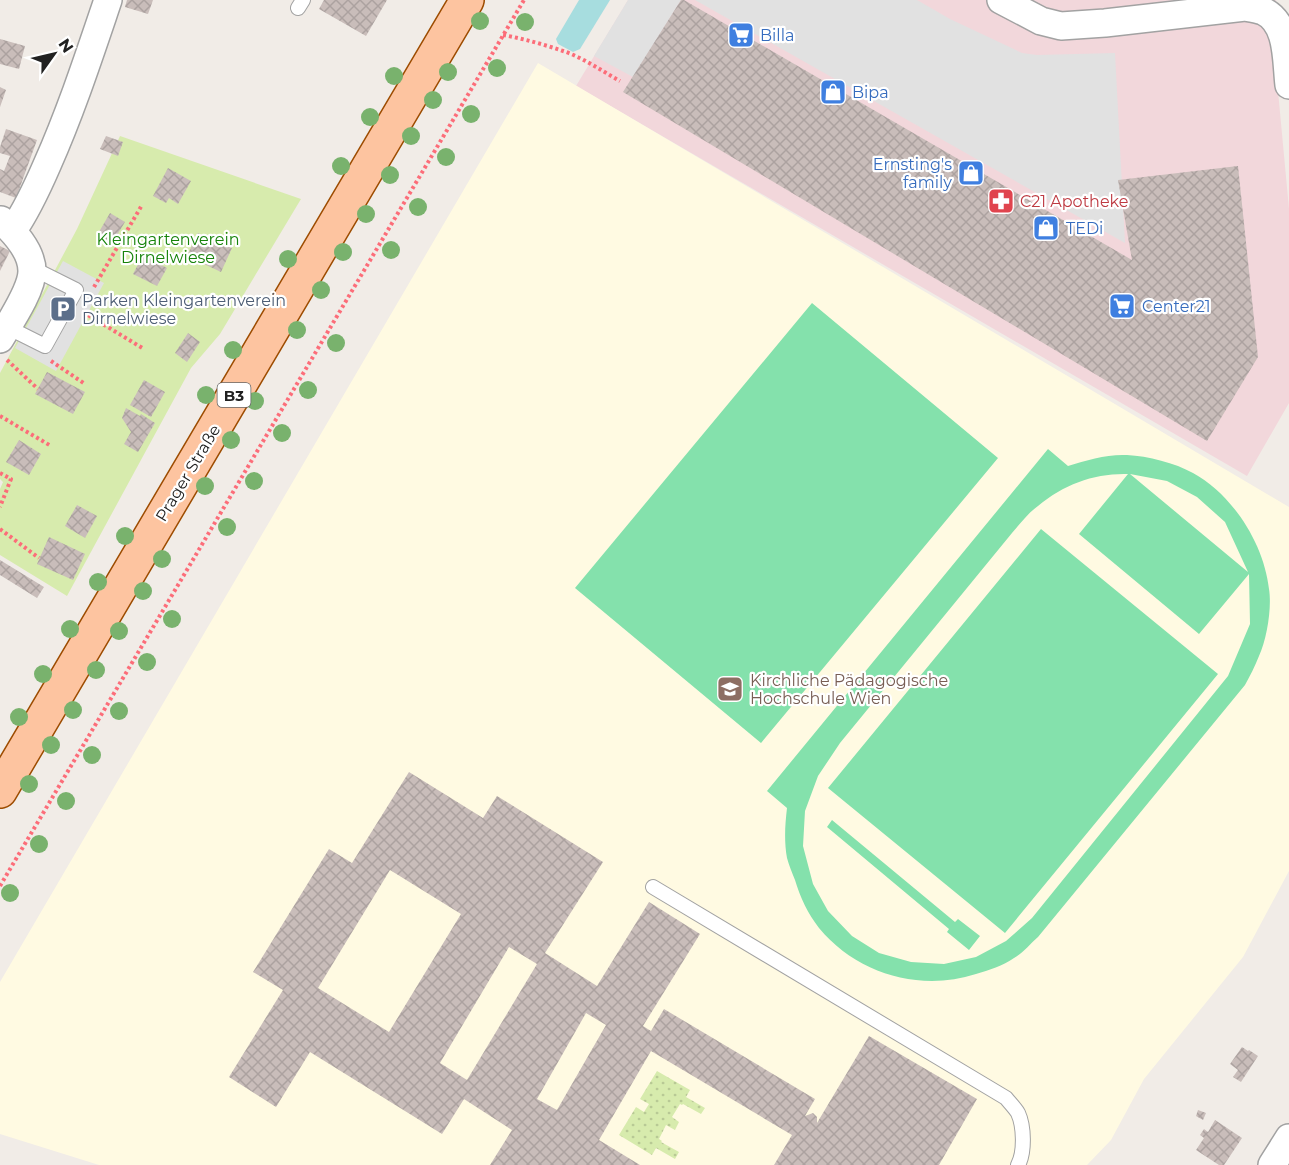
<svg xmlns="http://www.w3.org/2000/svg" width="1289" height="1165" font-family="Montserrat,sans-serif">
<defs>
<pattern id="grass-dots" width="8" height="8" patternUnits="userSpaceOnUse" patternTransform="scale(1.5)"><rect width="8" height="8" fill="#d7ebad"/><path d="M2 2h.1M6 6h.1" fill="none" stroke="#b8c995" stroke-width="1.8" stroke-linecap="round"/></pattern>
<pattern id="building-cross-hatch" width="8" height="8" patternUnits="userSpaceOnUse" patternTransform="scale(1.5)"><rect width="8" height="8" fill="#c9bdba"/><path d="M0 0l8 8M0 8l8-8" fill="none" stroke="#aca2a0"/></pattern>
</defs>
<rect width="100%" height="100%" fill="#f1ece7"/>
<path fill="#f2d7db" d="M628,0h648l-2,48 15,161v194l-42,73 -671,-390z"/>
<path fill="#fffae2" d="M538,63l751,444v364l-46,86 -99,122 -33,61 -24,25h-988l-99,-31v-152z"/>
<path fill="url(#grass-dots)" d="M657,1071l33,19 -4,7 19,11 -4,6 -18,-10 -1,1 -2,-1 -8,13 7,5 -4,8 -9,-5 -7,14 3,2 -1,1 18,10 -4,7 -19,-11 -4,7 -33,-20 17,-28 8,5 5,-8 -9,-5z"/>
<path fill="#d7ebad" d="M120,136l181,63 -81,135 -29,34 -124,228 -67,-41v-66l3,-7 -3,-3v-106l77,-144z"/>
<path fill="#84e1ac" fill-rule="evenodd" d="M812,303l186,155 -237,285 -186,-155z
M1048,449l20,17c19,-6 39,-12 59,-11 21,1 48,8 66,18 40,22 71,71 76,116 3,18 -2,50 -10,67 -4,10 -9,20 -14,29l-207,252c-8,7 -15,16 -24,21 -11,8 -25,12 -38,16 -56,18 -119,0 -157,-46 -11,-14 -19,-31 -24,-48 -3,-7 -6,-15 -8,-22 -3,-17 -2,-33 0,-50l-20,-17zM1128,474l-49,60 120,100 50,-60 1,50 -22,52 -196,242 -26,23 -30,16 -32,7 -33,-2 -32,-9 -27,-17 -24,-25 -15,-27 -10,-38 2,-35 13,-35 22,-33 172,-210c8,-9 16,-20 26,-27 26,-22 57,-33 90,-32zM1130,474l37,7 30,16 28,25 23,50z
M1041,529l177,145 -213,259 -177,-145z
M832,820l123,102 3,-3 22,17 -11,14 -22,-18 2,-3 -122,-102z"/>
<path fill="#e1e1e1" d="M628,0h53l-48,77 -39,-21z
M695,0h222l33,19 72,34 15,2 78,-2 10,190z
M63,261l41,22 -48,88 -41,-23z"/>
<path fill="#a7dddf" d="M579,0h31l-30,49 -7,3 -15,-8 -2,-5z"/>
<path fill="url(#building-cross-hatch)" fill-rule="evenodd" d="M127,0h26l-5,14 -23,-7z
M324,0h63l-21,36 -47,-27z
M681,0h3l448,260 -14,-80 120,-14 20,191 -51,84 -584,-349z
M0,39l25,7 -6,23 -19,-5z
M0,87l6,3 -6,17z
M6,129l31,11 -21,58 -16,-6v-23l4,2 6,-15 -10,-3v-6z
M106,136l17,6 -5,14 -18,-7z
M168,168l23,13 -13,23 -9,-6 -3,5 -13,-7z
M110,213l15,9 -14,23 -15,-8z
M198,233l34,15 -11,24 -34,-16z
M0,246l10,5 -10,20z
M143,255l24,13 -10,18 -24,-12z
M188,333l12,9 -13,20 -12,-9z
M47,372l38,20 -12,22 -38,-20z
M144,380l21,12 -14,25 -21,-12z
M126,408l14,8 1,-2 14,9 -17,29 -14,-8 7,-12 -9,-14z
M19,440l22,14 -12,21 -23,-13z
M77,505l20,11 -12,22 -20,-12z
M49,537l36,17 -12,26 -36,-16z
M0,560l44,27 -7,11 -37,-23z
M409,772l74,46 14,-22 106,66 -58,91 52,33 52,-84 51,32 -57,92 8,5 13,-22 151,90 -10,17 8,-3 4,4v6l52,-87 108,63 -38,66h-165l18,-30 -141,-84 -52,89 41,25h-150l22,-35 -48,-31 -22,35 -132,-82 -34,55 -47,-30 54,-87 -30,-18 76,-123 23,14zM390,870l71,44 -72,118 -71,-44zM509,947l28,17 -70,116 -27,-17zM586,1013l20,12 -49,85 -20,-11z
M1242,1047l6,4 1,-1 9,6 -17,26 -8,-5 5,-7 -8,-6z
M1198,1110l8,3 -3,7 -7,-4z
M1215,1120l27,18 -18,27h-5l-23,-15 8,-12 -4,-3 4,-6 4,3z"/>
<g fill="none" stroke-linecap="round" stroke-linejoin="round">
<defs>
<path id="service" d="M298,8l5,-8
M7,327l38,19 31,-56 -44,-22
M653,887l353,211c4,5 9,10 12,15 6,13 7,39 0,52"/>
<path id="minor" d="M1001,0l40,21 20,5 44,-3 140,-16c6,1 13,2 18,4 26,12 23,50 26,74
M13,230c14,-20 24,-42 34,-65 24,-54 42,-109 61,-165
M0,339c10,-17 32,-49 32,-68 0,-19 -18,-39 -31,-51
M1272,1165l17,-27"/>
<path id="primary" d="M0,791l467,-791"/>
</defs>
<use href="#service" stroke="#a2a2a2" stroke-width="16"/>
<use href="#minor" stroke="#a2a2a2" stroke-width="30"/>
<use href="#primary" stroke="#9d4c00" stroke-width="36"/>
<path stroke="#fc6d79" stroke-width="4" stroke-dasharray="3 3" stroke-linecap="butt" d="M503,35c22,4 43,10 63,17 19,7 36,19 54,29
M94,287l48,-82
M83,312l61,37
M7,360l31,29
M51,361l34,23
M0,416l51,30
M0,473l11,6 -11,28
M0,529l39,29
M0,886l524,-886"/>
<use href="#service" stroke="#fff" stroke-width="14"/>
<use href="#minor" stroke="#fff" stroke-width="27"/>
<use href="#primary" stroke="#fdc4a0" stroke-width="33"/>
</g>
<g fill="#79b26d">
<circle cx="480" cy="21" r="9"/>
<circle cx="525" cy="22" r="9"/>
<circle cx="497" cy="68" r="9"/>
<circle cx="448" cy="72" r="9"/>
<circle cx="394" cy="76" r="9"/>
<circle cx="433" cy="100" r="9"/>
<circle cx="471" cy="114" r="9"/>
<circle cx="370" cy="117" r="9"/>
<circle cx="411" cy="136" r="9"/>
<circle cx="446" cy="157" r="9"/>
<circle cx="341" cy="166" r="9"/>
<circle cx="390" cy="175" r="9"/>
<circle cx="418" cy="207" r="9"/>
<circle cx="366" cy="214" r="9"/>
<circle cx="391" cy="250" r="9"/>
<circle cx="343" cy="252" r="9"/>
<circle cx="288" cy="259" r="9"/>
<circle cx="321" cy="290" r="9"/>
<circle cx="297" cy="330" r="9"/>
<circle cx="336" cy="343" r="9"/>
<circle cx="233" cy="350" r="9"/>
<circle cx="308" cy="390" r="9"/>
<circle cx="206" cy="395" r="9"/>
<circle cx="255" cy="401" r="9"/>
<circle cx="282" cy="433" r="9"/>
<circle cx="231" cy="440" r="9"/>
<circle cx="254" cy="481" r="9"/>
<circle cx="205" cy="486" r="9"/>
<circle cx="227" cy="527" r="9"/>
<circle cx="125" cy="536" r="9"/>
<circle cx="162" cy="559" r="9"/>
<circle cx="98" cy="582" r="9"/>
<circle cx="143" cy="591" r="9"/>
<circle cx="172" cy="619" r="9"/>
<circle cx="70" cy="629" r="9"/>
<circle cx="119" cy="631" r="9"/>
<circle cx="147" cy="662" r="9"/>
<circle cx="96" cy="670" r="9"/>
<circle cx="43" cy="674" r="9"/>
<circle cx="73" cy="710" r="9"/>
<circle cx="119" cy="711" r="9"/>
<circle cx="19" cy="717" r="9"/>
<circle cx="51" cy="745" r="9"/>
<circle cx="92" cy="755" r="9"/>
<circle cx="29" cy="784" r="9"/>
<circle cx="66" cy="801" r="9"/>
<circle cx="39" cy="844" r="9"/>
<circle cx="10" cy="893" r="9"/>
</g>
<defs>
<symbol id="supermarket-square" viewBox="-11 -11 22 22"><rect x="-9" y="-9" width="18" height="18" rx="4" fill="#3f7fe0" stroke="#fff"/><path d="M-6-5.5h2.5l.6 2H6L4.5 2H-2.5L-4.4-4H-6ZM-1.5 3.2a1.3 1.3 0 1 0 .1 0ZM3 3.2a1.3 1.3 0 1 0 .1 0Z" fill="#fff"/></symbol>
<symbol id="shop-square" viewBox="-11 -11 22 22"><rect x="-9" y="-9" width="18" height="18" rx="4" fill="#3f7fe0" stroke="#fff"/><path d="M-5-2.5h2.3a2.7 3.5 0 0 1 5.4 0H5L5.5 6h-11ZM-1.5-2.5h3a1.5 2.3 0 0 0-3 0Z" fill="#fff"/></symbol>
<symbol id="pharmacy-square" viewBox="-11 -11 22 22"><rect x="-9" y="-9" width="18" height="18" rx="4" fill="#e0444e" stroke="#fff"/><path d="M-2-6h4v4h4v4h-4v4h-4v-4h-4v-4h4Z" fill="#fff"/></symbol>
<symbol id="parking-square" viewBox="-11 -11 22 22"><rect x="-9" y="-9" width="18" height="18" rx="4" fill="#5c6f8a" stroke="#fff"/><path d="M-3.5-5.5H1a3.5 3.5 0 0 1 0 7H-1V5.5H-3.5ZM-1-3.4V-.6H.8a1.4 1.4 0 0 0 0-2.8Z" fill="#fff"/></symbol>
<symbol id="university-square" viewBox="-11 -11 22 22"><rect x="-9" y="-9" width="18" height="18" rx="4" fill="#8d6e63" stroke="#fff"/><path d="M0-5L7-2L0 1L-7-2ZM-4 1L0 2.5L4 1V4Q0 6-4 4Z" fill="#fff"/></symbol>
</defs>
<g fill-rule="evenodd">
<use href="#supermarket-square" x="726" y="20" width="30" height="30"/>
<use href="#shop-square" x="818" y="77" width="30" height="30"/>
<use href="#shop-square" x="956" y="158" width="30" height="30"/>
<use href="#pharmacy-square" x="986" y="186" width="30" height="30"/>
<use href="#shop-square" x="1031" y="213" width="30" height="30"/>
<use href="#supermarket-square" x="1107" y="291" width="30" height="30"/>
<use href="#parking-square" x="48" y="294" width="30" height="30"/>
<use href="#university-square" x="715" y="674" width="30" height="30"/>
</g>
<g text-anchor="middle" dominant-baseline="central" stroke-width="4.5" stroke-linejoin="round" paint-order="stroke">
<rect fill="#fff" stroke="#646464" stroke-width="1.5" x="217.5" y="383" width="33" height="24" rx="4.5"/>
<g font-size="15" font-weight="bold" fill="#212121">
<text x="234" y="395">B3</text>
</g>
<g font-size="16" fill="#366cbe" stroke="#fff" text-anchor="start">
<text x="760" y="35">Billa</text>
<text x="852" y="92">Bipa</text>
<text x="952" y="164" text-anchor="end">Ernsting's<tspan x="952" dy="18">family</tspan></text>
<text x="1066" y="228">TEDi</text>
<text x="1142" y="306">Center21</text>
</g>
<g font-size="16" fill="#be3a42" stroke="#fff" text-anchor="start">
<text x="1020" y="201">C21 Apotheke</text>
</g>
<g font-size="16" fill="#16830a" stroke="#fff">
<text x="168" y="239">Kleingartenverein<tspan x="168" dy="18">Dirnelwiese</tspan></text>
</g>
<g font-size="16" fill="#4e5e75" stroke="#fff" text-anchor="start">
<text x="82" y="300">Parken Kleingartenverein<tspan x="82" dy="18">Dirnelwiese</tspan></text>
</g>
<g font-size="16" fill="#212121" stroke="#fff">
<text transform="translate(188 473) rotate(-59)">Prager Straße</text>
</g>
<g font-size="16" fill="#785e54" stroke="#fff" text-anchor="start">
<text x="750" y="680">Kirchliche Pädagogische<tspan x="750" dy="18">Hochschule Wien</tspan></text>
</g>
</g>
<g transform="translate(54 54) rotate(56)" stroke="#ffffff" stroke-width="4.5" paint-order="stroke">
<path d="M0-4.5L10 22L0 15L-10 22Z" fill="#212121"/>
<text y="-9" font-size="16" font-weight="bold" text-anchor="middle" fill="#212121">N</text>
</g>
</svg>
